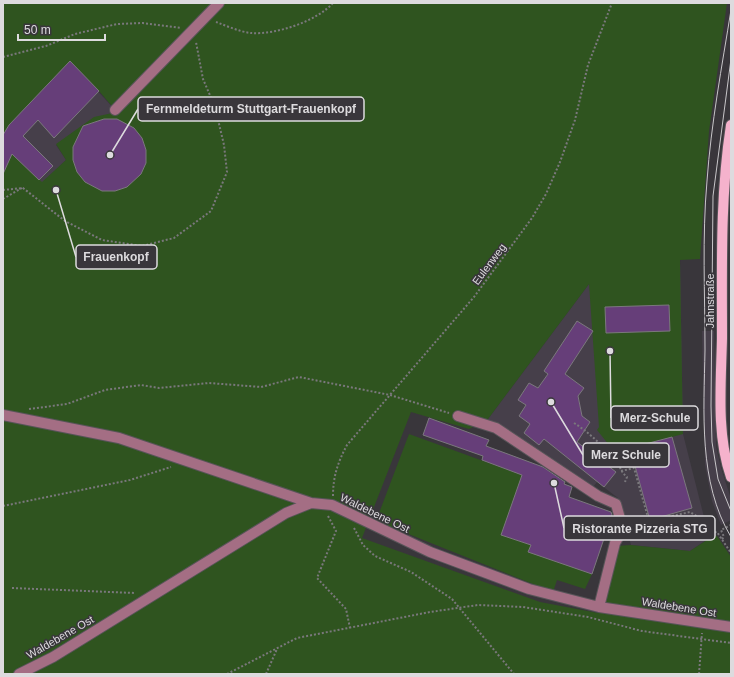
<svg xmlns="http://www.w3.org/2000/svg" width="734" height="677" font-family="Helvetica,sans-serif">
<rect width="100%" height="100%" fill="#39363b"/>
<path fill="#463f4a" d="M70,61l47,51 -61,33 10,15 -24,23 -30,-29 -9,-19 6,-10z
M680,260l3,174 21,83 11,17 -25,17 -59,-6 -13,-47 -21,-16 -4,5 -97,-59 -8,-9 113,-151z
M702,331h12l2,116 5,21 10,31v21l-10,5 -9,-24 -7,-36z"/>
<path fill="#2f541f" d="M3,3h724l-18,128 -9,128 -20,1 3,174 -52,14 2,9 -12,3 -24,-30 2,-3 -10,-143 -101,135 -19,10 -58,-17 -49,126 178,64 58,11 18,-67 15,-1 59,6 20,-13 7,-2 14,21v117h-728v-516l9,-4 30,28 24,-22 -10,-16 38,-27 23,-5 -18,-21 -29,-30 -61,64 -6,10z
M409,434l113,41 -21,60 30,10 -2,6 63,23 -7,15 -28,-9 -4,12 -177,-71z"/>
<path fill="#663e79" stroke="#7b787d" d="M70,61l29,30 -45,47 -16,-18 -15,16 30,30 -14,14 -27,-26 -9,20v-39l6,-10z
M104,119h13l17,9 8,10 4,12v13l-5,11 -14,13 -12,4h-13l-17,-9 -8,-10 -4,-12v-13l10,-21z
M669,305l1,26 -64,2 -1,-26z
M577,321l16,10 -28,43 19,14 -6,8 4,20 8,6 -13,20 39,30 -12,15 -60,-48 -5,6 -15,-12 6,-9 -11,-8 7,-11 -8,-5 11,-17 9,5 10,-14 -4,-3z
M429,418l60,22 -3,6 57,21 22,15 -1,2 8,3 -3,10 42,15 1,3 -20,59 -64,-22 3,-7 -30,-10 21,-60 -40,-15 1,-4 -60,-21z
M672,437l20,71 -42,12 -20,-72z"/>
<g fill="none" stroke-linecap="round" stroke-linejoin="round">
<defs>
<path id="minor" d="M115,110l104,-107
M3,415l116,23 192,65
M458,416l38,12 102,68 18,8 7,25 -8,14 -16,64
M19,674l34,-17 233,-144 25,-10 21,2 98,47 99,37 70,18 132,20"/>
<path id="major" d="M731,125c-11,71 -9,142 -9,213 -1,46 -6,96 9,139"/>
</defs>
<use href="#minor" stroke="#575458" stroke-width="12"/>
<use href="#major" stroke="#575458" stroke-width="12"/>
<path stroke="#7a787c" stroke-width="2" stroke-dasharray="2 2" stroke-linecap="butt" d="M216,22c11,4 24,10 35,11 25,2 66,-12 82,-30
M3,57l43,-11 29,-12 42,-10 26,-1 38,5
M3,190l20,-2 42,33 37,19 40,6 32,-8 37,-27 16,-39 -3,-27 -9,-38 -12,-28 -7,-37
M3,199l19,-11
M29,409l38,-5 38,-14 36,-5 18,3 50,-5 52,4 38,-10 91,18 59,18
M574,423c16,10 30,24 42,39 5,5 4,9 11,15l-2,5
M621,471l13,-3 15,53 41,-9 8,5 12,16
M333,496c0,-20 5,-34 14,-51l127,-148 58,-79 14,-24 14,-32 15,-42 13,-55 24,-62
M3,506l127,-26 41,-13
M328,516l8,15 -19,47 29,31 4,19
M697,525l8,11 5,-3 7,-1 14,21
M354,528l9,17 12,11 36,16 41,27 62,75
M722,539l2,-2 -3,-7 10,-5
M12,588l123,5
M227,674l70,-36 133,-26 48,-7 45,2 65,10 54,14 89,12
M266,674l11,-25
M699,674l3,-41"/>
<use href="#minor" stroke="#a46e84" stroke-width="10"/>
<use href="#major" stroke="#f5b2cc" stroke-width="10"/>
<path stroke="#c8c6c9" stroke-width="1" d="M731,10c-9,56 -20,114 -24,171 -5,56 -2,113 -2,169 -1,62 -7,132 26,187
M731,59l-18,137 -2,210 1,36 6,37 13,32"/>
</g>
<g text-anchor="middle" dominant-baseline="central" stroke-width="3" stroke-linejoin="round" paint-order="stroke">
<g font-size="11" fill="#dddbde" stroke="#39363b">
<text transform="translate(489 264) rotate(-53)">Eulenweg</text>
<text transform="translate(710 301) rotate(-90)">Jahnstraße</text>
<text transform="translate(375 513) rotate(26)">Waldebene Ost</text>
<text transform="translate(679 607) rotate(9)">Waldebene Ost</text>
<text transform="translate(60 637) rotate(-30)">Waldebene Ost</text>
</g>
</g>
<path fill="none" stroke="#dddbde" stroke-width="1.5" d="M110 155L138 109M56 190L76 257M610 351L611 418M551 402L583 455M554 483L564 528"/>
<g fill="#dddbde" stroke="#39363b" stroke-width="1.5">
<circle cx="110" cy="155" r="4"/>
<circle cx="56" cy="190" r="4"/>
<circle cx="610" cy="351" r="4"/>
<circle cx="551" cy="402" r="4"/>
<circle cx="554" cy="483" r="4"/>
</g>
<g fill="#39363b" stroke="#dddbde" stroke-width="1.5">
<rect x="138" y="97" width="226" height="24" rx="4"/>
<rect x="76" y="245" width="81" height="24" rx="4"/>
<rect x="611" y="406" width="87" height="24" rx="4"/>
<rect x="583" y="443" width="86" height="24" rx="4"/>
<rect x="564" y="516" width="151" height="24" rx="4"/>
</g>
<g font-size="12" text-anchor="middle" font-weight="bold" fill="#dddbde">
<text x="251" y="113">Fernmeldeturm Stuttgart-Frauenkopf</text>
<text x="116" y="261">Frauenkopf</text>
<text x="655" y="422">Merz-Schule</text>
<text x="626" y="459">Merz Schule</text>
<text x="640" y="533">Ristorante Pizzeria STG</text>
</g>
<rect width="734" height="677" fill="none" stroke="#dddbde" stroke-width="8"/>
<path d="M18 34v6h87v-6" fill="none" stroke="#dddbde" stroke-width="2"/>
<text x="24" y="34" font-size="12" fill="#dddbde" stroke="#39363b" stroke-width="3" paint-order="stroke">50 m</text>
</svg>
